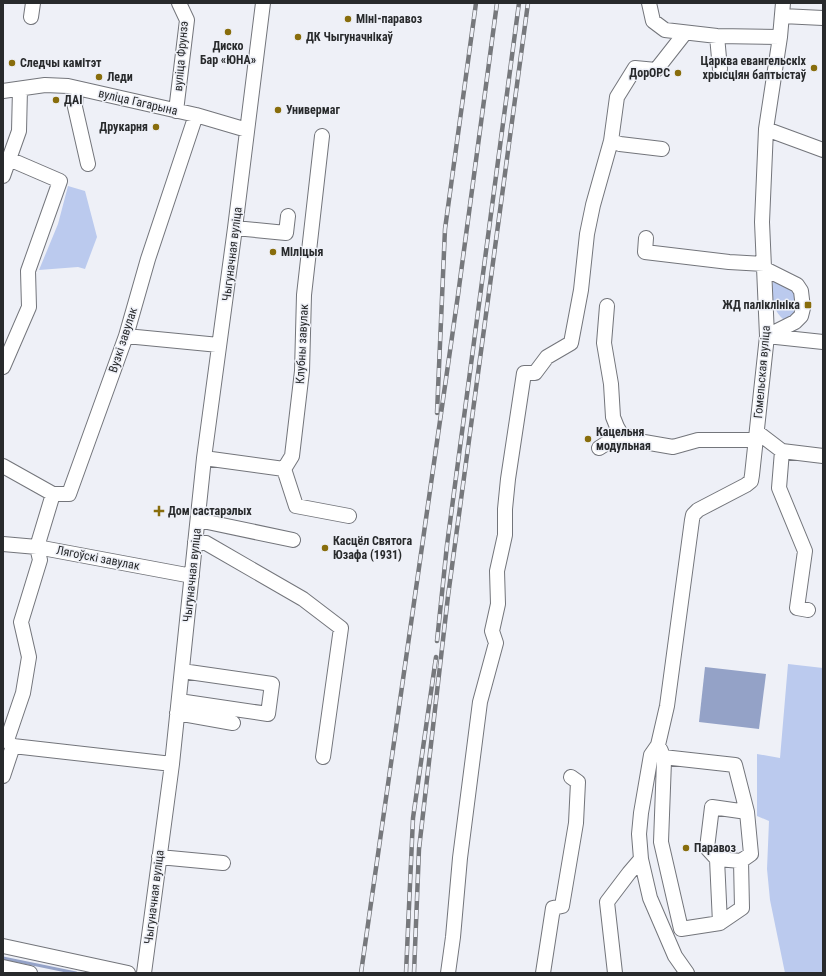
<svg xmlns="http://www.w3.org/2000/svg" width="826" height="976" font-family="'Roboto Condensed',sans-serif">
<rect width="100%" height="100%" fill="#eef0f7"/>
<path fill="#bbcaee" d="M68,186l17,5 12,46 -12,32 -7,-2 -39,3 19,-46z
M773,278c26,12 26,12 22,40l-11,2c-14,-13 -12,-24 -11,-42z
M788,664l35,4v305h-38l-15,-73 -3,-31 2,-48 -12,-5v-62l23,4z"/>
<path fill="#94a2c7" d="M705,667l61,7 -7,55 -60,-7z"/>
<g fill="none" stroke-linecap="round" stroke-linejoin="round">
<path stroke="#94a2c7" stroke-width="3" d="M3,958l73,15"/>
<defs>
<path id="minor" d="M649,3l4,18 12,9 52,6 63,1
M782,16l41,2
M31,17l2,-14
M717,36l3,33
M76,88l-1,19 13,57
M3,91l42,-6 23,1 128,29 51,15
M176,111l11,-91 -8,-17
M766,129l57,21
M662,149l-42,-5 -9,-3 6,-44 18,-29 21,2 29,-37
M3,176l16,-45 1,-42
M235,228l51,5 2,-17
M646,238l-1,14 84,10 35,2
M765,269l32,16 4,6 2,17 -2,8 -6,6 -28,14
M607,306l-3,37 7,41 2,33 4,10 4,7
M126,336l93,9
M767,336l56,6
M3,367l26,-60 -1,-36 32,-90 -51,-22
M757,432l25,19 -3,37 26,63 -8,57 11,2
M599,448l22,-14 23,8 29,5 25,-7h58
M782,451l41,5
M204,458l80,11 8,-13 10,-85 2,-76 18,-159
M3,466l50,28h16l57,-158 22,-77 48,-144
M284,469l12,37 53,10
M198,520l95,20
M195,542l11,1 97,56 38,29 -18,129
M3,544l34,3 155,29
M179,701l89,13 4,-30 -90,-13
M177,713l56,10
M7,740l16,-47 6,-36 -8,-35 19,-62 -3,-13 16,-53
M658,745l3,6 3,10 -3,81 20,87 39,-6 -3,-64 24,2 1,47 -22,15
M13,746l159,18
M663,757l72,8 12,47
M3,776l10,-30 -7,-6
M159,857l64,6
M641,859l9,39 25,58 12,17
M717,859l-10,-11 5,-41 35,5 4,42 -10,7
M3,946l125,27
M3,967l27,6
M144,973l28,-209 32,-306 31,-230 28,-225
M448,973l5,-36 7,-79 20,-156 16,-59 -4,-12 6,-27 -1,-33 8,-36v-26l3,-30 16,-106h11l12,-16 24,-14 10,-53 6,-56 6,-29 18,-64
M543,973l10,-65 9,-2 14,-83 2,-41 -7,-5
M615,973l-8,-71 22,-29 12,-14 -2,-25 2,-21 10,-58 7,-10 9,-39 25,-186 1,-5 5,-5 48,-25 5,-4 1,-6 15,-139 -5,-114 4,-93 14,-92 3,-34"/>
</defs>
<use href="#minor" stroke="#73757b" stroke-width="16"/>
<use href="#minor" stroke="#fff" stroke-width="14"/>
<defs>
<path id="rail" d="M437,413l8,-184 31,-226
M437,641l10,-96 72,-542
M361,973l97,-678 39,-292
M406,973l7,-155 23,-161
M414,973l5,-124 29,-253 80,-593"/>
</defs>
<use href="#rail" stroke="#76787c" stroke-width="4.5"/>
<use href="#rail" stroke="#eef0f7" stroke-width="3" stroke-dasharray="9" stroke-linecap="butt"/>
</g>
<g fill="#886d0c" stroke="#eef0f7" stroke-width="1.5">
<circle cx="348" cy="19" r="4"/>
<circle cx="228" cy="32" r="4"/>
<circle cx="298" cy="37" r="4"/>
<circle cx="12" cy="63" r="4"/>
<circle cx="814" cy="68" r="4"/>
<circle cx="678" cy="73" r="4"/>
<circle cx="99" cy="77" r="4"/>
<circle cx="56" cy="100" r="4"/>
<circle cx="278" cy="110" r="4"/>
<circle cx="156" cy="127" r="4"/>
<circle cx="273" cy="252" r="4"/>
<rect x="804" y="301" width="8" height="8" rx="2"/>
<circle cx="588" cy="439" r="4"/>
<path d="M157 505h4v4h4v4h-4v4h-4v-4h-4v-4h4z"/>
<circle cx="325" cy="548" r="4"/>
<circle cx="686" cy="848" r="4"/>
</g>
<g text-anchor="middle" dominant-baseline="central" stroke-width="3" stroke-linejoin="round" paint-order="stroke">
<g font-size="12" font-weight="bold" fill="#282a2c" stroke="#eef0f7" text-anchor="start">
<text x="356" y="19">Міні-паравоз</text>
<text x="306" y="37">ДК Чыгуначнікаў</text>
<text x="228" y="46" text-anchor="middle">Диско<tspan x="228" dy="14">Бар «ЮНА»</tspan></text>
<text x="806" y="61" text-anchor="end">Царква евангельскіх<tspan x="806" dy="14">хрысціян баптыстаў</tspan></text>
<text x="20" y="63">Следчы камітэт</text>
<text x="670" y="73" text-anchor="end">ДорОРС</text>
<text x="107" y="77">Леди</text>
<text x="64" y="100">ДАІ</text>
<text x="286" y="110">Универмаг</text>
<text x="148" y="127" text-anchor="end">Друкарня</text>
<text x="281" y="252">Міліцыя</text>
<text x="800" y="305" text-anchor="end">ЖД паліклініка</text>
<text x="596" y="432">Кацельня<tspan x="596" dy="14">модульная</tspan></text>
<text x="168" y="511">Дом састарэлых</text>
<text x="333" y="541">Касцёл Святога<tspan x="333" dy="14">Юзафа (1931)</tspan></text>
<text x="694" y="848">Паравоз</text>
</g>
<g font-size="12" fill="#282a2c" stroke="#eef0f7">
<text transform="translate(181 56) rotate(-85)">вуліца Фрунзэ</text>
<text transform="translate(138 102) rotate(13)">вуліца Гагарына</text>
<text transform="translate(232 254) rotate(-83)">Чыгуначная вуліца</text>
<text transform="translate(123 340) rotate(-72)">Вузкі завулак</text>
<text transform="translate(302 344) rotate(-87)">Клубны завулак</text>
<text transform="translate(762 372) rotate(-85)">Гомельская вуліца</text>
<text transform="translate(98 558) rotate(11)">Лягоўскі завулак</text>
<text transform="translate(192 575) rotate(-84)">Чыгуначная вуліца</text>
<text transform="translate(154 897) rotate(-83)">Чыгуначная вуліца</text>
</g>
</g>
<rect width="826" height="976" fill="none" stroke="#282a2c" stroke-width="8"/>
</svg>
